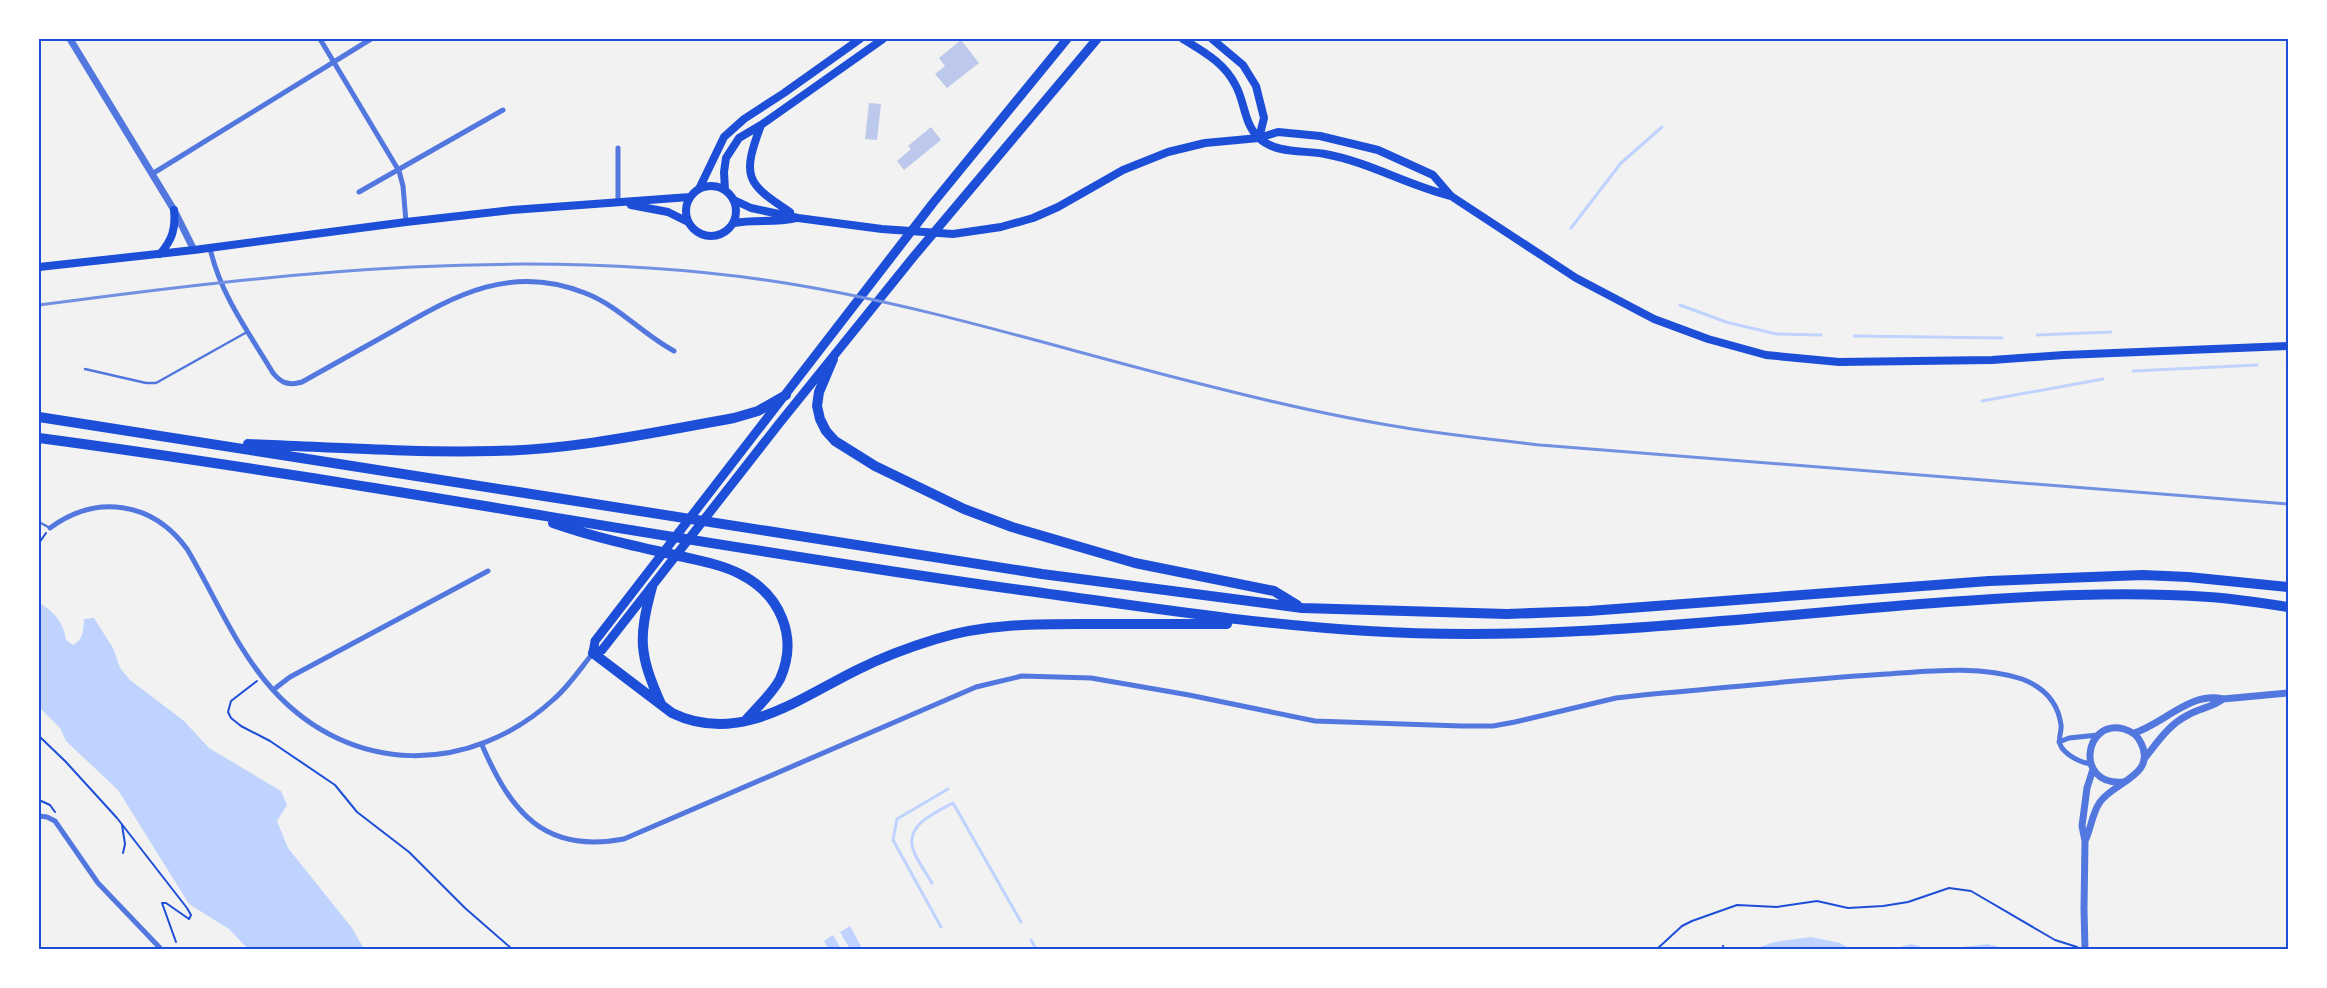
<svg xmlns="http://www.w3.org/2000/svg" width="2327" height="988" font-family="'Source Sans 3',sans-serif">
<rect width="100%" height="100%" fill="#f2f2f2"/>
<path fill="#bfd3fe" d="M39,603c15,8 25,20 27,37l7,5c11,-6 10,-14 11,-26l10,-1 19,30 7,20 10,12 54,41 25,27 72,43 6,14 -10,16 11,27 64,80 12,21h-116l-19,-20 -40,-25 -71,-114 -52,-49 -6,-13 -21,-21z
M850,926l12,22 -12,1 -10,-17z
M833,935l8,14h-12l-5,-8z
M1811,937l29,6 9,5 18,1h-112l19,-7z
M1911,944l8,2 2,3h-28z
M1988,944l19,5h-63z"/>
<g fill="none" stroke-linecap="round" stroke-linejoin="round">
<path stroke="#bfd3fe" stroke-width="3" d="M1571,228l50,-65 41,-36
M1680,305l46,17 50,12 45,1
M2037,335l74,-3
M1854,336l148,2
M2287,364l1,-1
M2133,371l124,-6
M1982,401l121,-22
M932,883c-6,-11 -16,-23 -19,-34 -8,-25 24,-37 40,-46l68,119
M941,927l-48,-87 4,-21 51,-30
M1031,940l5,9"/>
</g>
<path fill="#bdc9ec" d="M961,40l18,23 -32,25 -12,-14 10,-8 -6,-8z
M869,103l12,1 -4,36 -12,-1z
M931,127l10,13 -37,30 -7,-9 14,-12 -3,-3z"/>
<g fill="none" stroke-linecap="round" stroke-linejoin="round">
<path stroke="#1d4ed8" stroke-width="2" d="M39,543l7,-10
M257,681l-26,20 -3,11 3,6 10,8 29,15 65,44 22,27 52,40 56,56 47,41
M39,736l27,26 51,56 70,90 4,7 -2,4 -23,-16h-4l14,39
M39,800l11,5 5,7
M122,825l3,19 -2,9
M1723,946l1,3
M1657,949l25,-23 10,-5 45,-16 40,2 40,-6 31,7 35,-2 25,-4 41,-14 22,3 84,49 22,7"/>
<path stroke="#5277de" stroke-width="2.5" d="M85,369l61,14h10l91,-51
M39,522l11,6"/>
<path stroke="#5277de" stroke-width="5" d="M320,39l79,132 4,15 3,36
M618,148v55
M152,174l219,-135
M359,192l144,-82
M210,248c10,46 39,85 63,125 8,10 16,13 29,9 31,-17 62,-35 93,-52 62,-36 117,-66 190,-37 34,13 57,41 89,58
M50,528c46,-34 102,-27 137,21 28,47 49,100 86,141 78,86 197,86 281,9 15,-13 26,-30 39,-46
M273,690l17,-13 198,-106
M2059,742l10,-4 29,-3
M482,745c29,67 62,109 142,94l352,-152 46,-11 69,2 98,17 126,26 146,5h32l22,-4 101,-24 27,-3c81,-7 162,-16 243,-21 43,-3 94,-9 136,5 21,8 36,23 39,46 1,6 -3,13 -1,19 3,10 21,19 31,20
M39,816l8,1 8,4 43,62 63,66"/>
<path stroke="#5277de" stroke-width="7" d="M70,39l104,171 20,40
M2134,733c29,-9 57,-42 89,-34l65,-6
M2144,759c13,-16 24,-34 44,-44 12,-7 25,-8 35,-16
M2085,841c6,-12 7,-28 15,-39 14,-20 57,-27 41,-59 -3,-7 -10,-12 -17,-14 -40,-11 -50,57 -1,53
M2085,949l-1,-40 1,-68 -3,-15 5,-38 6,-19"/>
<path stroke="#1d4ed8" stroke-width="8" d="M1183,39c21,13 42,24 53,47 9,17 8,38 23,52 17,16 44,12 66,16 44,8 82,31 126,42
M1212,39l31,26 13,21 8,32 -5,20
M761,125c-19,51 -16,58 29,87
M686 211a25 25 0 1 1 50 0a25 25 0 1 1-50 0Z
M699,189l25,-52 20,-18 40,-26 76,-54
M725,190l-1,-18 2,-14 13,-20 22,-13 122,-86
M734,200l17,8 47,10 84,11 71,5 48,-7 32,-9 25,-11 65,-37 45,-18 37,-9 54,-5 19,-6 42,4 58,14 55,25 18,21 125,82 78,41 54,20 58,16 73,7 153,-2 72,-5 224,-9
M631,205l37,7 20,10
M734,223c21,-4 41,0 62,-5
M160,254c12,-14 16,-25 14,-44
M39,267l155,-17 212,-28 106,-12 178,-13"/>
<path stroke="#1d4ed8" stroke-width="9" d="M1067,39l-134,164 -338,438 -2,12 9,-3 176,-225 137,-170 182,-216"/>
<path stroke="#1d4ed8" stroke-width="10" d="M833,359l-14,33 -2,14 3,13 6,12 9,10 40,25 89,43 48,18 123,36 139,28 23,14
M39,417l1003,157 260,34 205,6 82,-3 400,-30 154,-6 45,2 100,10
M39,438c323,43 644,105 967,150 121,16 240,36 362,43 193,12 387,-15 579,-29 87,-6 175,-11 262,-5 27,2 53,6 79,10
M248,444c81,3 164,9 246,7 80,-1 161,-19 240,-33l24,-7 28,-16
M553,523c40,14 81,23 122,32 21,5 46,9 65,19 40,20 59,63 40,105 -8,15 -23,28 -34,41
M652,587c-14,52 -13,67 9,117
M593,653l79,60c68,33 127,-15 187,-44 24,-12 51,-22 77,-30 52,-16 105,-15 158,-15 45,0 89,0 133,0"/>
<path stroke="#7290e2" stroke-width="3" d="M39,305c247,-33 498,-61 746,-22 144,23 282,68 424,103 59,15 119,29 179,39 50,9 101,14 152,20l748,59"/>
</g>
<rect width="2327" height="988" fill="none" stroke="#ffffff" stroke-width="80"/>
<rect x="40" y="40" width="2247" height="908" fill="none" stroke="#1d4ed8" stroke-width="2"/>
</svg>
